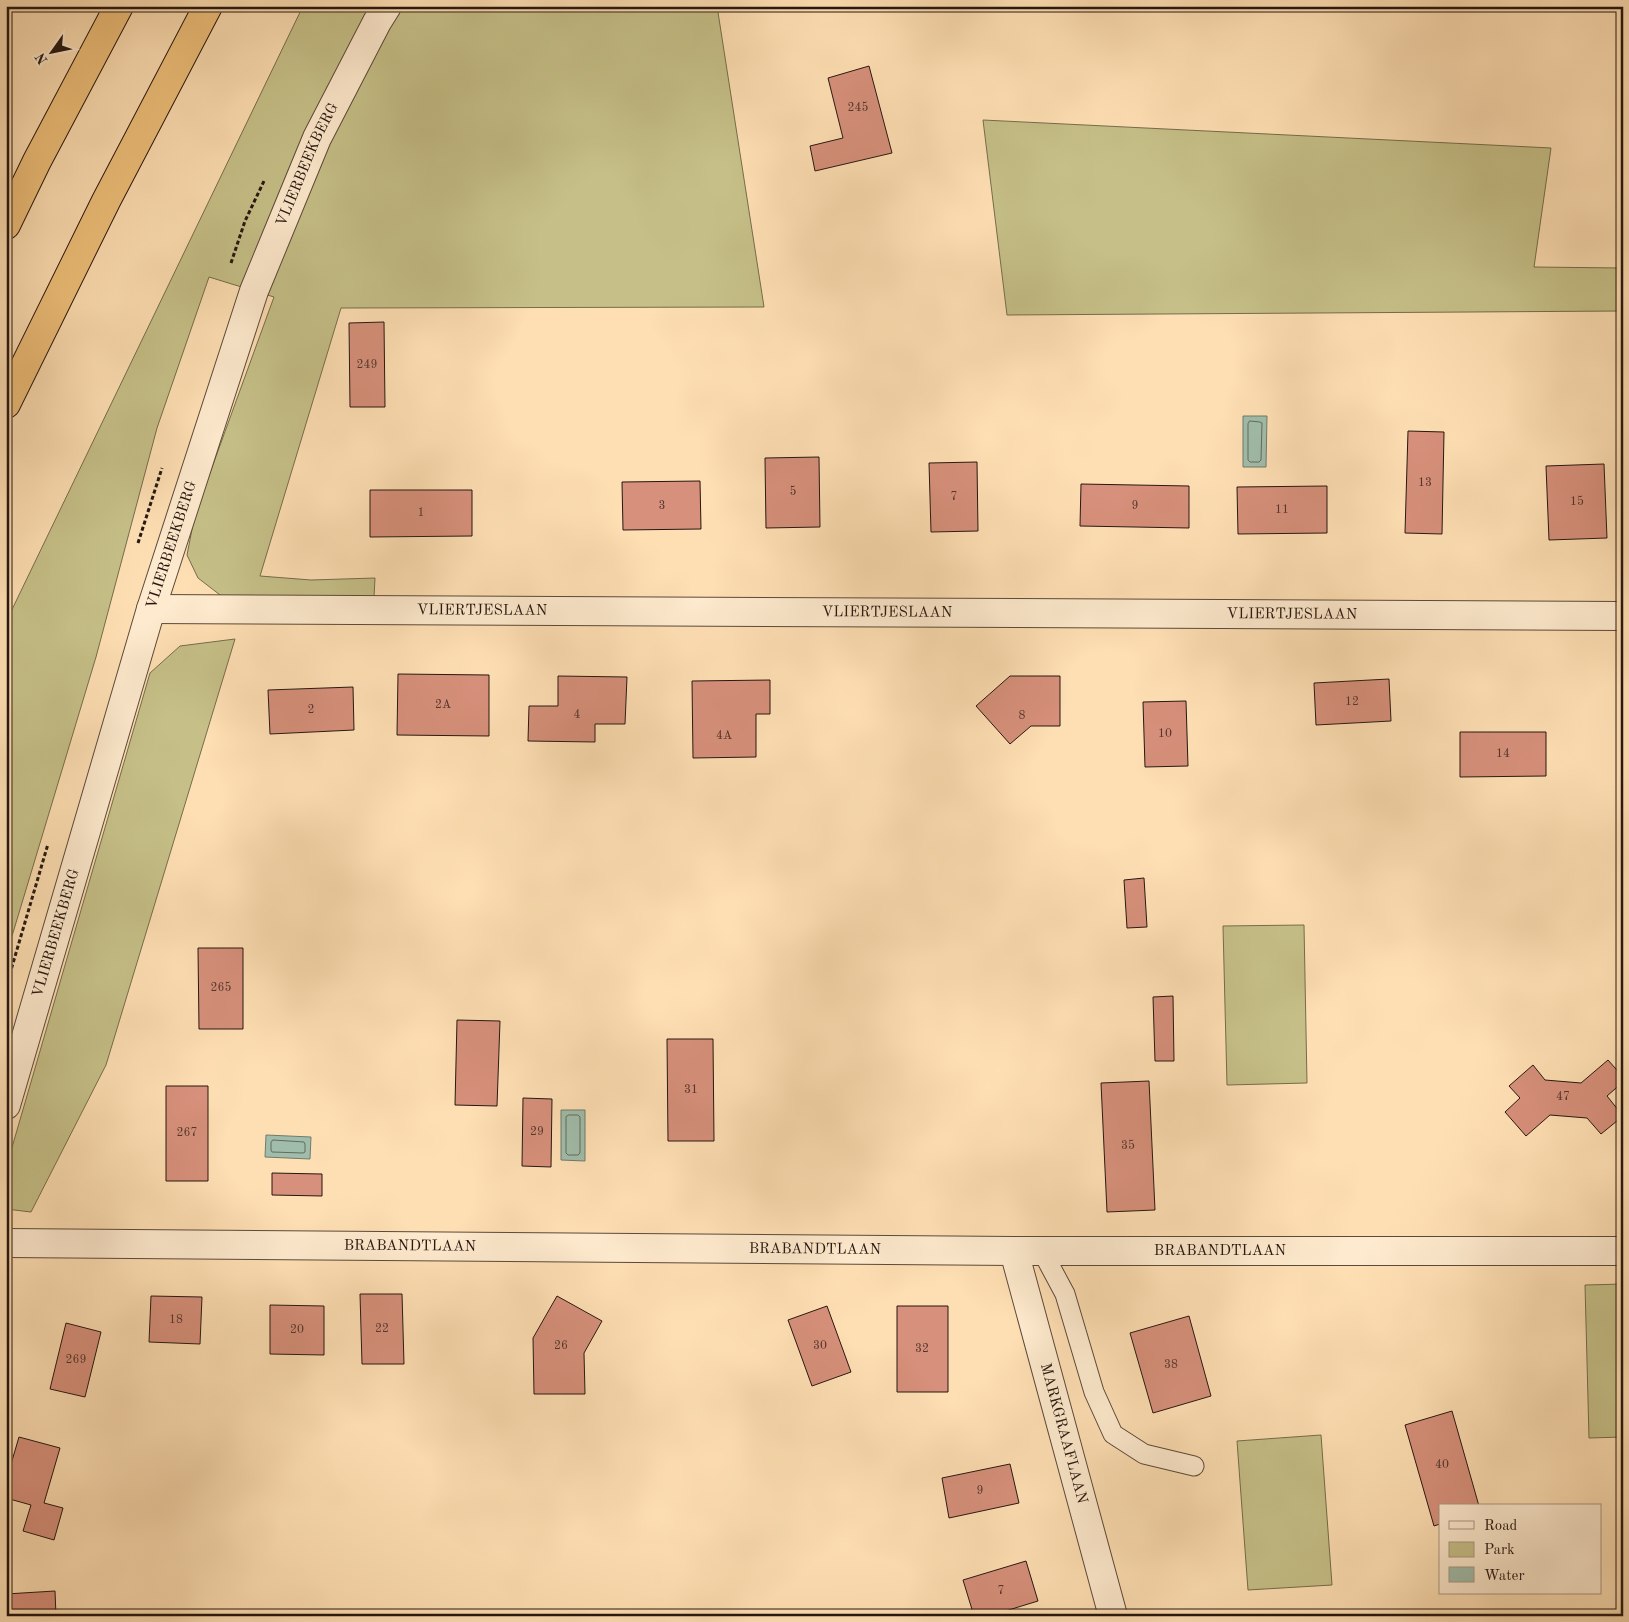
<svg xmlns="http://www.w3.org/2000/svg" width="1629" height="1622" font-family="'Old Standard TT',serif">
<rect width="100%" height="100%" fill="#fedfb3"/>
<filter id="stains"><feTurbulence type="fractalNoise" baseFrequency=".004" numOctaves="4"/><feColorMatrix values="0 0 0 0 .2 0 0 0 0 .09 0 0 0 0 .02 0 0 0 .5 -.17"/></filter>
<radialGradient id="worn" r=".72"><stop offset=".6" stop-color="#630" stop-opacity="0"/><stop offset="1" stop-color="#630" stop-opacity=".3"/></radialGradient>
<path fill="#c6c088" stroke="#766c4c" d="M303,6h414l47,301 -423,1 -81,268 51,4 64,-2 -1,19 -150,1 -26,-20 -11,-23 8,-41 79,-217 -65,-20 -52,151 -61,229 -90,299v-334z
M983,120l568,28 -17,119 89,1v43l-616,4z
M235,639l-129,426 -75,147 -25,-3v-41l144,-495 30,-27z
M1304,925l3,158 -80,2 -4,-159z
M1623,1284v153l-34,1 -4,-153z
M1321,1435l11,150 -84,5 -11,-149z"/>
<path fill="#a0bdab" stroke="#6f7b6d" d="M1243,416h24l-1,51h-23z
M561,1110h24v51l-24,-1z
M266,1135l45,2 -1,22 -45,-2z"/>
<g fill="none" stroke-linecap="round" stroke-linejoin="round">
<path stroke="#636a5e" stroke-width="1" d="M1250,421l10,1 2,1 -1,37 -2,2h-9l-2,-2v-36z
M569,1115h9l2,2v36l-2,2h-10l-2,-2v-36z
M273,1140l31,2 1,2v8l-2,1 -31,-1 -1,-2v-7z"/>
</g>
<path fill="#d7907b" stroke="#261711" d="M869,66l23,87 -77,18 -5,-25 33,-8 -15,-60z
M384,322l1,85h-35l-1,-84z
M1408,431l36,1 -2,102 -37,-1z
M819,457l1,70 -54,1 -1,-70z
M977,462l1,69 -47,1 -2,-69z
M1604,464l3,74 -58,2 -3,-74z
M700,481l1,48 -78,1 -1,-48z
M1081,484l108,2v42l-109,-2z
M1327,486v47l-89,1 -1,-47z
M370,490h102v46l-102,1z
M398,674l91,1v61l-92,-1z
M558,676l69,1 -2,47h-30v18l-67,-1 1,-35h29z
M1010,676h50v50h-29l-21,18 -34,-38z
M1389,679l2,42 -75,4 -2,-42z
M770,680v34h-14v43l-63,1 -1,-77z
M353,687l1,43 -84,4 -2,-44z
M1186,701l2,65 -43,1 -2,-65z
M1460,732h86v44l-86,1z
M1144,878l3,49 -20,1 -3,-48z
M198,948h45v81h-44z
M1173,996l1,65h-19l-2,-64z
M457,1020l43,1 -3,85 -42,-1z
M667,1039h46l1,102h-46z
M1608,1060l15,17v5l-16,14 16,20 -22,18 -14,-16 -37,-3 -24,21 -21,-24 15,-14 -11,-12 24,-21 12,15 36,3z
M1149,1081l6,129 -48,2 -6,-129z
M166,1086h42v95h-42z
M523,1098l29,1 -1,68 -29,-1z
M272,1173l50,1v22l-50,-1z
M360,1294h42l2,70h-42z
M151,1296l51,1 -2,47 -51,-2z
M557,1296l45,25 -18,32 1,41h-51l-1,-56z
M270,1305l54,1v49l-54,-1z
M827,1306l24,66 -39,14 -24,-66z
M897,1306h51v86h-51z
M1189,1316l22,80 -58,17 -23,-80z
M66,1323l35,9 -16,65 -35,-8z
M1452,1411l27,95h-39v18l-6,2 -29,-101z
M19,1437l41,11 -16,55 19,5 -9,32 -31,-9 8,-26 -25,-7v-17z
M1010,1464l9,39 -70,15 -7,-40z
M1026,1561l12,40 -49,15h-15l-11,-36z
M55,1591l1,25h-50v-22z"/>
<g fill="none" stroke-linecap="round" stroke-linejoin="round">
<defs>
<path id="service" d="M1042,1251l23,43 29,98 19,42 31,20 50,12"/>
<g id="minor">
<path id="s1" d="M151,609l1472,7"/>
<path id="s2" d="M6,1105l145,-496 103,-318 63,-153 60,-116 10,-16"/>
<path id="s3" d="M6,1243l1008,8h609"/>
<path id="s4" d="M1014,1251l99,365"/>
</g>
<path id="motorway" d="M6,225l31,-64 82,-155
M6,404l100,-203 102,-195"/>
</defs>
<use href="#service" stroke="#5c493a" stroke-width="21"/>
<use href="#minor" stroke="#5c493a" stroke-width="30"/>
<use href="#motorway" stroke="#261711" stroke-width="30"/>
<path stroke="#261711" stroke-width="3" stroke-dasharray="4 2.5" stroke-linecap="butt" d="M231,263l14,-42 19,-40
M138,543l24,-75
M6,987l42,-143"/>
<use href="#service" stroke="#feeace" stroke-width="19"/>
<use href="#minor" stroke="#feeace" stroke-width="28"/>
<use href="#motorway" stroke="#efc07a" stroke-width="28"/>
</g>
<g text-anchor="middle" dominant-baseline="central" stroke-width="4.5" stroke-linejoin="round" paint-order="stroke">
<g font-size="12" fill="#52352c">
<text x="858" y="108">245</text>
<text x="367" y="365">249</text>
<text x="1425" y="483">13</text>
<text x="793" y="492">5</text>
<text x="954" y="497">7</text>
<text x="1577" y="502">15</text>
<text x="662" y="506">3</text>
<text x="1135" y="506">9</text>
<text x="1282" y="510">11</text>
<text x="421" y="513">1</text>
<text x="1352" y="702">12</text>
<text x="443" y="705">2A</text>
<text x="311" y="710">2</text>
<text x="577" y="715">4</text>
<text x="1022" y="716">8</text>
<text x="1165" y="734">10</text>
<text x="724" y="736">4A</text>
<text x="1503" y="754">14</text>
<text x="221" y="988">265</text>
<text x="691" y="1090">31</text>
<text x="1563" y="1097">47</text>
<text x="537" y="1132">29</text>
<text x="187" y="1133">267</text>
<text x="1128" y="1146">35</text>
<text x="176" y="1320">18</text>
<text x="382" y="1329">22</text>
<text x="297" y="1330">20</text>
<text x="561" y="1346">26</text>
<text x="820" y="1346">30</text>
<text x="922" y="1349">32</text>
<text x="76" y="1360">269</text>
<text x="1171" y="1365">38</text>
<text x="1442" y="1465">40</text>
<text x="980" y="1491">9</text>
<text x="1001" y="1591">7</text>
</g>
<g font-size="15" fill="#261711" stroke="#feeace">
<text stroke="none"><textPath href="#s2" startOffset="988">VLIERBEEKBERG</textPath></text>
<text stroke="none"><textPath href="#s2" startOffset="584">VLIERBEEKBERG</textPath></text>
<text stroke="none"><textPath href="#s1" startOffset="331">VLIERTJESLAAN</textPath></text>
<text stroke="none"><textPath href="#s1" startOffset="736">VLIERTJESLAAN</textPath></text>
<text stroke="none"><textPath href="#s1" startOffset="1141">VLIERTJESLAAN</textPath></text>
<text stroke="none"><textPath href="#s2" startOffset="179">VLIERBEEKBERG</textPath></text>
<text stroke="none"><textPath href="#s3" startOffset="404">BRABANDTLAAN</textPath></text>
<text stroke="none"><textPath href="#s3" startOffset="809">BRABANDTLAAN</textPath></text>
<text stroke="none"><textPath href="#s3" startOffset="1214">BRABANDTLAAN</textPath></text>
<text stroke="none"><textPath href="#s4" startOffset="189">MARKGRAAFLAAN</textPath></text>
</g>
</g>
<rect width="1629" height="1622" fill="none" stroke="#fedfb3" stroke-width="25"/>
<rect x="8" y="8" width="1614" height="1607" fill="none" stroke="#261711" stroke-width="2.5"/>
<rect x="12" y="12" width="1604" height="1597" fill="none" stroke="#261711"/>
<rect x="1439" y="1504" width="162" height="90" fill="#feeace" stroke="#a89682"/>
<rect x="1449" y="1521" width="25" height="8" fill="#feeace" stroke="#a89682"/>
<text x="1484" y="1530" font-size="15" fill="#261711">Road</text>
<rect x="1449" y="1542" width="25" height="15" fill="#c6c088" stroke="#a89682"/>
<text x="1484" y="1554" font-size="15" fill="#261711">Park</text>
<rect x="1449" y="1567" width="25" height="15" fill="#a0bdab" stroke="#a89682"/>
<text x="1484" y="1580" font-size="15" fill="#261711">Water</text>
<g transform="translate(52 52) rotate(237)" stroke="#feeace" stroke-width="4" paint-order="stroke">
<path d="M0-4L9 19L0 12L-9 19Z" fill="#261711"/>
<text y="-8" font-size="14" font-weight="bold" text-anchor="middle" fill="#261711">N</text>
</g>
<rect width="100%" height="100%" filter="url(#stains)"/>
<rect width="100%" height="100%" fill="url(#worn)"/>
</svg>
